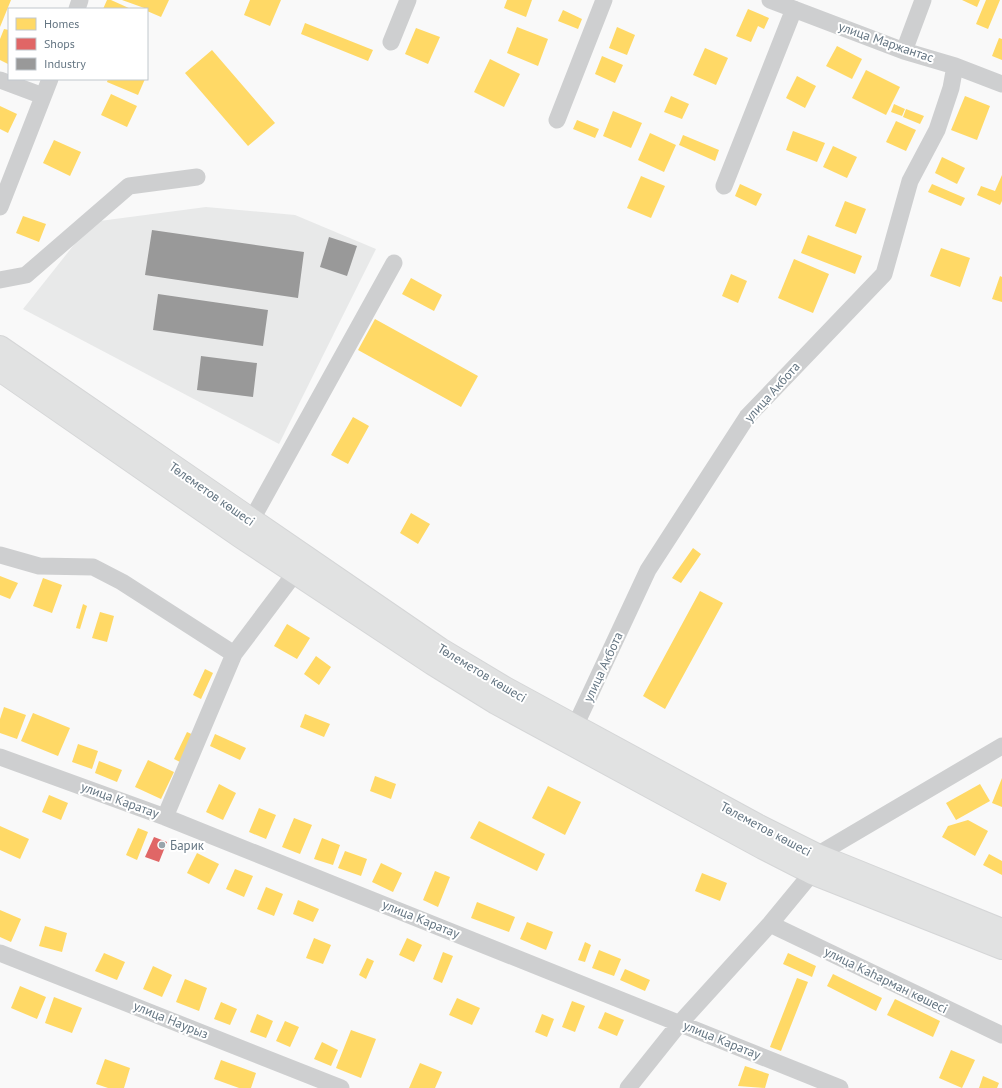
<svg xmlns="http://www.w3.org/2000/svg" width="1002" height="1088" font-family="'PT Sans',sans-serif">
<rect width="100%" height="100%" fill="#f9f9f9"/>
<path fill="#e8e9e9" d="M206,207l89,8 81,34 -97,195 -256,-135 69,-87z"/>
<path fill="#ffd966" d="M0,0h11l-11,27z
M107,0h4l20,9h-28z
M122,0h47l-8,17 -14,-6v-2z
M250,0h31l-11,26 -26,-11z
M507,0h25l-6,17 -22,-9z
M962,0h18l-3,7z
M986,0h14l-12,29 -12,-5z
M748,9l21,9 -5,11 -6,-3 -7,16 -15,-6z
M563,10l19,9 -4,10 -20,-8z
M305,23l68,27 -5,11 -67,-27z
M517,27l31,12 -10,27 -31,-13z
M617,27l18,8 -8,20 -18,-7z
M416,28l24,9 -12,27 -23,-10z
M4,29l5,1 -1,34 -8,-4v-21z
M999,38l3,1v21l-10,-4z
M837,46l25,13 -10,20 -26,-13z
M705,48l23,10 -12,27 -23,-10z
M212,50l63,73 -27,23 -63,-73z
M602,56l21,9 -8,18 -20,-9z
M490,59l30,15 -16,33 -30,-15z
M866,70l34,17 -14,28 -34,-17z
M797,76l19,10 -11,22 -19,-10z
M108,79h37l-7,16 -31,-13z
M111,94l26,12 -10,21 -26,-12z
M671,96l18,8 -7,15 -18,-7z
M965,96l25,10 -13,34 -26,-10z
M894,104l11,5 -3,7 -11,-4z
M0,106l17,8 -9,19 -8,-4z
M906,109l18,7 -4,8 -17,-7z
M613,111l29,12 -11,25 -28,-12z
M577,120l22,9 -4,9 -22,-9z
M896,121l20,9 -10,21 -20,-9z
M793,131l32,12 -8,19 -31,-12z
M650,133l26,12 -12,27 -26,-12z
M683,135l36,15 -4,11 -36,-16z
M54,140l27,12 -11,24 -27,-13z
M833,146l24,11 -10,21 -24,-11z
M942,157l23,11 -8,16 -22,-11z
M1002,175v26l-2,4 -23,-10 4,-9 14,5z
M641,176l24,10 -14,32 -24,-10z
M740,184l22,10 -6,12 -21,-10z
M932,184l33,14 -4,8 -33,-14z
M845,201l21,8 -10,25 -21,-8z
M23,216l23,8 -7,18 -23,-9z
M808,235l54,21 -7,18 -54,-21z
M941,248l29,10 -10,29 -30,-11z
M794,259l35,15 -16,39 -35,-15z
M731,274l16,7 -9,22 -16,-7z
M1000,276l2,1v25l-10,-3z
M411,278l31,17 -8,16 -32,-17z
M375,319l103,57 -17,31 -103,-57z
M353,417l16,9 -21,38 -17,-9z
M411,513l19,11 -12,20 -18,-11z
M693,548l8,6 -20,29 -9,-5z
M0,576l18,7 -8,16 -10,-4z
M43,578l19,7 -10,28 -19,-7z
M700,591l23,12 -58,106 -22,-13z
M83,604l4,2 -7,23 -4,-1z
M100,612l14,4 -7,26 -15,-4z
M287,624l23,14 -13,21 -23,-13z
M316,656l15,11 -12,18 -15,-11z
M205,669l8,4 -12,26 -8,-4z
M4,707l22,8 -9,24 -17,-6v-14z
M33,713l37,15 -12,28 -37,-15z
M305,714l25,10 -6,13 -24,-10z
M187,732l9,4 -14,27 -8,-4z
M215,734l31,14 -6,12 -30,-14z
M78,744l20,7 -6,18 -20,-7z
M148,760l26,12 -13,27 -26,-12z
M99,761l23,9 -5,12 -22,-9z
M375,776l21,8 -5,15 -21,-8z
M1002,778v29l-10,-4z
M219,784l17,9 -13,27 -17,-8z
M980,784l10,17 -34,19 -10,-17z
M548,786l33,16 -16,33 -33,-17z
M49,795l19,8 -7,17 -19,-8z
M259,808l17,7 -10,24 -17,-7z
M294,818l18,7 -12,29 -18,-7z
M968,820l20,11 -13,25 -33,-19 6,-11z
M479,821l66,33 -8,17 -67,-33z
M0,826l29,13 -9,20 -20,-9z
M138,828l10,4 -11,28 -11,-5z
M322,838l18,7 -7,20 -19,-6z
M345,851l22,8 -6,17 -23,-8z
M197,853l22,11 -10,20 -22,-11z
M989,854l13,7v14l-19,-10z
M381,863l21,10 -9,19 -21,-10z
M235,869l18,7 -9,21 -18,-8z
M435,871l15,6 -12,30 -15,-7z
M702,873l25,10 -7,18 -25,-10z
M266,887l17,7 -9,22 -17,-7z
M298,900l21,9 -6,13 -20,-8z
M477,902l38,15 -6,15 -38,-14z
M0,910l21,9 -10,23 -11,-5z
M527,922l26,10 -7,18 -26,-11z
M45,926l22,7 -5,19 -23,-6z
M314,938l17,7 -8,19 -17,-6z
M407,938l15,7 -8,17 -15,-7z
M585,942l6,3 -6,17 -7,-2z
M599,950l22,9 -7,17 -22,-8z
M443,952l10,4 -11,27 -9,-4z
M104,953l21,9 -8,18 -22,-9z
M788,953l28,13 -4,11 -29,-13z
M367,958l7,3 -8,18 -7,-4z
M153,966l19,9 -10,22 -19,-8z
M625,969l25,11 -5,11 -25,-11z
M833,974l49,24 -6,13 -49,-25z
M797,978l11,4 -27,69 -11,-4z
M185,979l22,9 -8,23 -23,-9z
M20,986l26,11 -9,22 -26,-11z
M54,997l28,11 -10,25 -27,-10z
M457,998l23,10 -8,17 -23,-10z
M895,999l45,22 -7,16 -46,-22z
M572,1001l13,5 -10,26 -13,-5z
M221,1002l16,7 -7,16 -16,-6z
M605,1012l19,8 -7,16 -19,-8z
M257,1014l16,7 -7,17 -16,-6z
M542,1014l12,5 -7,18 -12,-5z
M285,1021l14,6 -9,20 -14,-6z
M351,1030l25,9 -15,39 -25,-10z
M322,1042l16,8 -7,16 -17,-7z
M951,1050l24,10 -13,28 -23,-10z
M105,1059l25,9 -6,20h-16l-12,-4z
M221,1060l35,13 -5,15h-12l-25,-9z
M420,1063l22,9 -7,16h-26z
M745,1066l24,8 -4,14 -27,-2z
M983,1076l16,7 -2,5h-18z"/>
<path fill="#e06666" d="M154,837l13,5 -8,20 -14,-5z"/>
<path fill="#999" d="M152,230l152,22 -6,46 -153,-23z
M329,237l28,9 -10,30 -27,-9z
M158,294l110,16 -5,36 -110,-16z
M201,356l56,7 -4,34 -56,-7z"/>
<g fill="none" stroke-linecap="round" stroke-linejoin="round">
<defs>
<path id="major" d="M0,347l440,302 65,39 254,138 58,29 185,75
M0,370l241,167 192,127 63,39 267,145 49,25 190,75"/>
</defs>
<use href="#major" stroke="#d5d6d7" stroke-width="24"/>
<path stroke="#cecfd0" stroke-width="17" d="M770,0l134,51 51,15 47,18
M77,9l3,-9
M391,42l17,-42
M904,51l19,-51
M0,80l43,16
M557,120l47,-120
M724,186l70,-177
M0,207l50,-128
M0,280l26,-5 103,-89 68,-9
M251,521l143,-258
M0,555l39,11 54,1 29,15 112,72
M570,737l78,-167 99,-153 137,-143 26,-93 27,-51 14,-42 4,-22
M0,757l165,60 675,271
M165,817l69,-163 61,-81
M817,855l185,-109
M770,924l232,111
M0,953l341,135
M628,1088l52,-65 90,-99 42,-51"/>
<use href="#major" stroke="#e1e2e2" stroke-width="22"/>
</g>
<circle fill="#99a4ac" stroke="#fff" stroke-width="1.5" cx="162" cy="845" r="4"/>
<g text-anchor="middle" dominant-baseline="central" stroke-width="4" stroke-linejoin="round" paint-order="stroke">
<g font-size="13" fill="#657683" stroke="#fff">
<text transform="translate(886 42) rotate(19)">улица Маржантас</text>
<text transform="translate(772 392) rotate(-48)">улица Акбота</text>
<text transform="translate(212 494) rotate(35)">Төлеметов көшесі</text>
<text transform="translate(603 667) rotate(-65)">улица Акбота</text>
<text transform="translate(482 673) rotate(31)">Төлеметов көшесі</text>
<text transform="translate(120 800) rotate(20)">улица Каратау</text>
<text transform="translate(766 829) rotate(28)">Төлеметов көшесі</text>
<text transform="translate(421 919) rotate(22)">улица Каратау</text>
<text transform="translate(886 980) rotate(26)">улица Каһарман көшесі</text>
<text transform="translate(171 1020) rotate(22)">улица Наурыз</text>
<text transform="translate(722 1040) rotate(22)">улица Каратау</text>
</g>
<g font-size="13" fill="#657683" stroke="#fff" text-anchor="start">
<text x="170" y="845">Барик</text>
</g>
</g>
<rect x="8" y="8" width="140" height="72" fill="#ffffff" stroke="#c1c8cd"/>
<rect x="16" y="18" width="20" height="12" fill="#ffd966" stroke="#c1c8cd"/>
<text x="44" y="28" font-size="12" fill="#657683">Homes</text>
<rect x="16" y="38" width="20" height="12" fill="#e06666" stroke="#c1c8cd"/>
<text x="44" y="48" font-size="12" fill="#657683">Shops</text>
<rect x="16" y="58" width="20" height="12" fill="#999999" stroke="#c1c8cd"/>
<text x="44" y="68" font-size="12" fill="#657683">Industry</text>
</svg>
